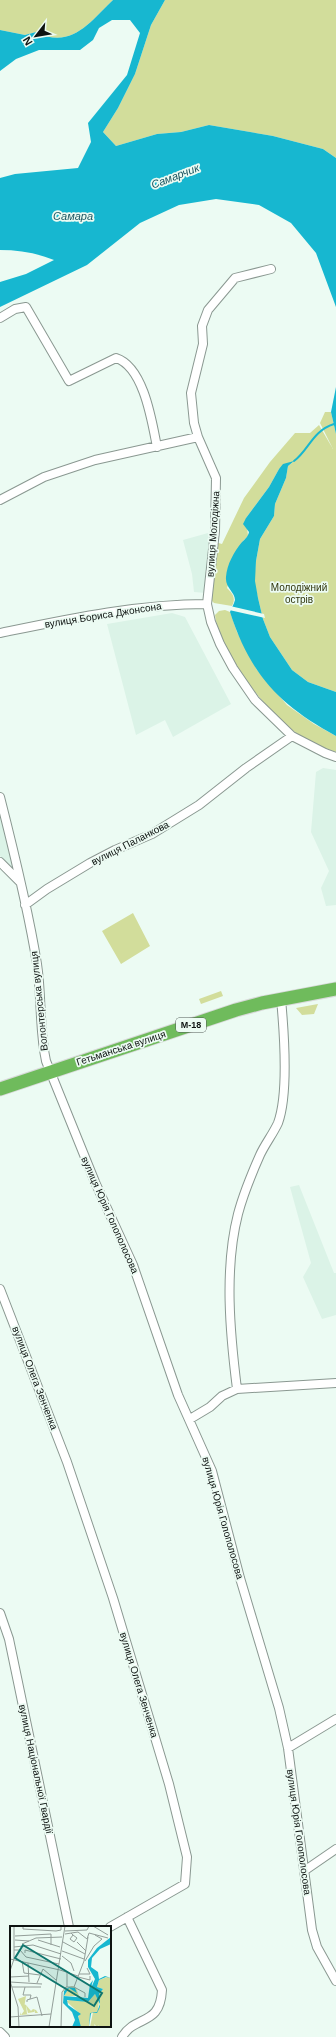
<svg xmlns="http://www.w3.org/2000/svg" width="336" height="2037" font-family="Arial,sans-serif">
<rect width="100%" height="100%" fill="#ecfbf3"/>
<path fill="#dbf3e7" d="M208,533l2,13 -4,47 -12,-1 -2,-18 -9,-34z
M172,613l13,4 46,87 -58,33 -8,-17 -29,15 -29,-111z
M323,768l13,2v135l-10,1 -5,-18 8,-17 -18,-39 5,-60z
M0,813l13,55 -13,-12z
M299,1185l35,88h2v42l-14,4 -19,-42 8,-14 -21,-76z"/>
<path fill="#d2dd9b" d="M0,0h113c-23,22 -42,50 -77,32l-11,3 -25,-5z
M165,0h171v158l-13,-9 -50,-13 -64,-11 -28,7 -24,2 -41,12 -13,-14 15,-24 17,-34 16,-49z
M325,412h6l5,22v258l-28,-10 -16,-12 -22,-33 -7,-18 -5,-21 -4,-17 2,-20 4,-22 14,-23 1,-12 11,-26 2,-12 5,-4 -14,7 -10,18 -23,31 2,18 -6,6 -15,46c6,6 9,10 5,18l-18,-3 -4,-4 6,-38 -1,-19 7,2 22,-46 26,-36 25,-29h15l9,-8 14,24 -13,-26z
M225,610l5,2 7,20 20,38 30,35 27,19 22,12v16c-14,-4 -30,-11 -41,-20 -30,-22 -76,-81 -80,-117l4,-4z
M133,913l17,33 -29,18 -19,-33z
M221,991l2,5 -22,8 -2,-5z
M318,1004l-4,10 -12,1 -6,-7z"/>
<path fill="#17b7d0" d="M113,0h52l-14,25 -16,49 -17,34 -15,24 13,14 41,-12 24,-2 28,-7 64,11 50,13 13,9v149l-20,-54 -25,-30 -32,-18 -43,-6 -37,6 -39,18 -53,42 -87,42v-25l26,-8 28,-14c-17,-7 -35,-10 -54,-10v-72l15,-4 63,-6 13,-26 -3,-19 39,-48 13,-42 -10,-13h-18l-13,8 -6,12 -13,10h-41l-23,9 -16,12v-41l25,5 11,-3c35,18 54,-10 77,-32z
M336,387v47l-5,-22z
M294,461l-6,5 -2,12 -11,26 -1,12 -14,23 -4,22 -1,20 3,17 5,21 7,18 22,33 16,12 28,10v44c-57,-31 -86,-62 -106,-124 1,-3 4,-8 5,-12 0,-8 -10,-12 -9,-23 1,-13 8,-25 16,-35 3,-3 6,-5 7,-10l-6,-8 3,-6 23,-31 10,-18 4,-5z"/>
<path fill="#ecfbf3" d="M230,606l34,8 1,4 -36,-8z"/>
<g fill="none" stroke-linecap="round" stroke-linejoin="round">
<path stroke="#17b7d0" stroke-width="2" d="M294,461c15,-11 18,-30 40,-37"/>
<defs>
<path id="minor" d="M271,269l-36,9 -27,32 -6,16 1,18 -12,49 3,30 4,14 18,41 -1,53 -8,73 4,18 9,22 13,24 22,32 37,36 33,17 11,4
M0,318l15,-9 11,-2 43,74 47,-23c28,9 36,64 41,89
M0,500l44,-23 51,-17 103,-23
M0,633c68,-14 137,-29 207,-29
M0,797c14,55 28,111 37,167 5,33 2,65 9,97l49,121 38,83 45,130 34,76 28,107 39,130 9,40 24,182 5,17 19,34
M0,862l20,20
M25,905l22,-16 43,-26 25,-13 37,-16 47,-29 47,-37 46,-32
M0,1289l67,173 46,136 56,186 18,73 -2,27 -75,43
M237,1389c-7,-56 -13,-120 1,-175 5,-19 14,-41 22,-59 5,-11 13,-21 18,-32 11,-30 6,-92 3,-124
M190,1419l20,-12 12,-11 15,-7 99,-6
M0,1613l9,26 60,288
M288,1748l48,-29
M304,1871l32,-22
M0,2032l5,5
M122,2037c14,-23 38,-10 40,-47l-35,-73"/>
<path id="trunk" d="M0,1089l236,-79 26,-7 74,-14"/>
</defs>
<use href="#minor" stroke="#8a9891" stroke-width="10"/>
<use href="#trunk" stroke="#d8d9d9" stroke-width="15"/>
<use href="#minor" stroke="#fff" stroke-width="8"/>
<use href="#trunk" stroke="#6fbb5c" stroke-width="13"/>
</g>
<g text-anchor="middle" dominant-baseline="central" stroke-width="3.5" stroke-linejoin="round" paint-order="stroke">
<rect fill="#ecfbf3" stroke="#515955" stroke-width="1" x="176" y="1018" width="30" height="14" rx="3"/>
<g font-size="9" font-weight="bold" fill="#0e1311">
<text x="191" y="1025">М-18</text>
</g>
<g font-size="10" fill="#0e1311" stroke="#ecfbf3">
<text transform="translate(213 534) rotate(-86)">вулиця Молодіжна</text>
<text transform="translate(103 615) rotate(-9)">вулиця Бориса Джонсона</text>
<text transform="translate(130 843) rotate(-27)">вулиця Паланкова</text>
<text transform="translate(39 1001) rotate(-96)">Волонтерська вулиця</text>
<text transform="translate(121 1048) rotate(-18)">Гетьманська вулиця</text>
<text transform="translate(110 1215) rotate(66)">вулиця Юрія Голополосова</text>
<text transform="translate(35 1378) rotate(69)">вулиця Олега Зенченка</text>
<text transform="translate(223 1518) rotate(74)">вулиця Юрія Голополосова</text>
<text transform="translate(139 1685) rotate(73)">вулиця Олега Зенченка</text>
<text transform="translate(36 1769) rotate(78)">вулиця Національної Гвардії</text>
<text transform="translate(299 1832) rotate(82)">вулиця Юрія Голополосова</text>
</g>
<g font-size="10" fill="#31360d" stroke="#ecfbf3">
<text x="299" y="587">Молодіжний<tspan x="299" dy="12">острів</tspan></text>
</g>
<g font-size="11" font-style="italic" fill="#1d5661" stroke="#ecfbf3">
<text transform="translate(175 176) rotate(-21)">Самарчик</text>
<text x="73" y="216">Самара</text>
</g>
</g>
<g transform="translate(10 1926)">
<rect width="101" height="101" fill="#ecfbf3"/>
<path d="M97,51l4,1v49h-13l1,-2 -2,2 -3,-3 1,3h-5l3,-15 -3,3 -1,12 -10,-1 -1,-14 -12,-11 8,-2 14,3 7,-8 4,7 -1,8 2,-2 -1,-13 4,-5 -6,-2 2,-7zM62,60l4,2 3,8h-15l5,-8 8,4 -3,-4 -6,-1 -5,5 -2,9 2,-10 3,-3zM16,70l-2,12v-4l2,1 5,6 2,-2 3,1 2,3h-3l-1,-3v2l-6,1 -2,-8 1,9h6l-13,1v-3l1,3 3,-4 -6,-12z" fill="#d2dd9b"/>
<path d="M101,11v7l-11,5 -8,9 -1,9 7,5 1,7 6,-3 6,2 -5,-1 -7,3 -2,7 6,2 -4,5 1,8v5l-3,6h-6l-2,14 1,-14 7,-1 3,-8 -5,-10 -7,8 -21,-2 1,5 13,9 -3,2 3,11h-9l3,-7 -3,-8 -9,-9 1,-12 5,-4 6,1 2,5 -8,-5 -5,8 24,2 2,-14 3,-4 -2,8 4,-9 -7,-12v-7l9,-12z" fill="#17b7d0"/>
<path fill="none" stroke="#939e99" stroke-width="1" d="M13,0v3l33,2 5,-1v-4M83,0l15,9M55,5l22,-1 2,-4M61,7l2,2 4,3 -3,4 -4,-3 3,-4M55,8l13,-2 9,7 2,-6 19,5M5,10l36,-2v11M5,14l14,1M28,14l22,7M53,16l22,12M67,16l9,9M12,18l14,-6 26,-1M4,21l19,-2 28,9M4,24h6l6,7 33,7M52,25l22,8M15,27v-3l36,9M52,30l9,7 3,8M0,33l50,11 18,6M12,35l2,12 16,2M75,35l9,-15 8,-7 -7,-4M18,37l1,19M33,43l13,11M0,45l4,-12v-33M57,47v14M69,48h11l-3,-6M0,51l19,-1M68,51l12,3v-4M0,55l8,26 1,20M0,56l32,2M27,57l6,-14M2,61h29M15,61l-2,8h8l-1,4M64,61l10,-26 4,-24M64,61l11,6v4M17,76v-2l10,-3 5,19M0,91l41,-3M39,101l16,-101M51,101l1,-35 4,-5h8"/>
<path fill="#0f766e" fill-opacity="0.15" stroke="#0f766e" stroke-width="2" d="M13,19l79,48 -8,13 -79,-48z"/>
<rect width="101" height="101" fill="none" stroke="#0e1311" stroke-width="2"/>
</g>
<g transform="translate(36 36) rotate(239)" stroke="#ecfbf3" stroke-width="3" paint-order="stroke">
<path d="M0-3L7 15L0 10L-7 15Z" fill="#0e1311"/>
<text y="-6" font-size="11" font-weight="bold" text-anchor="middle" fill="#0e1311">N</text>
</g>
</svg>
